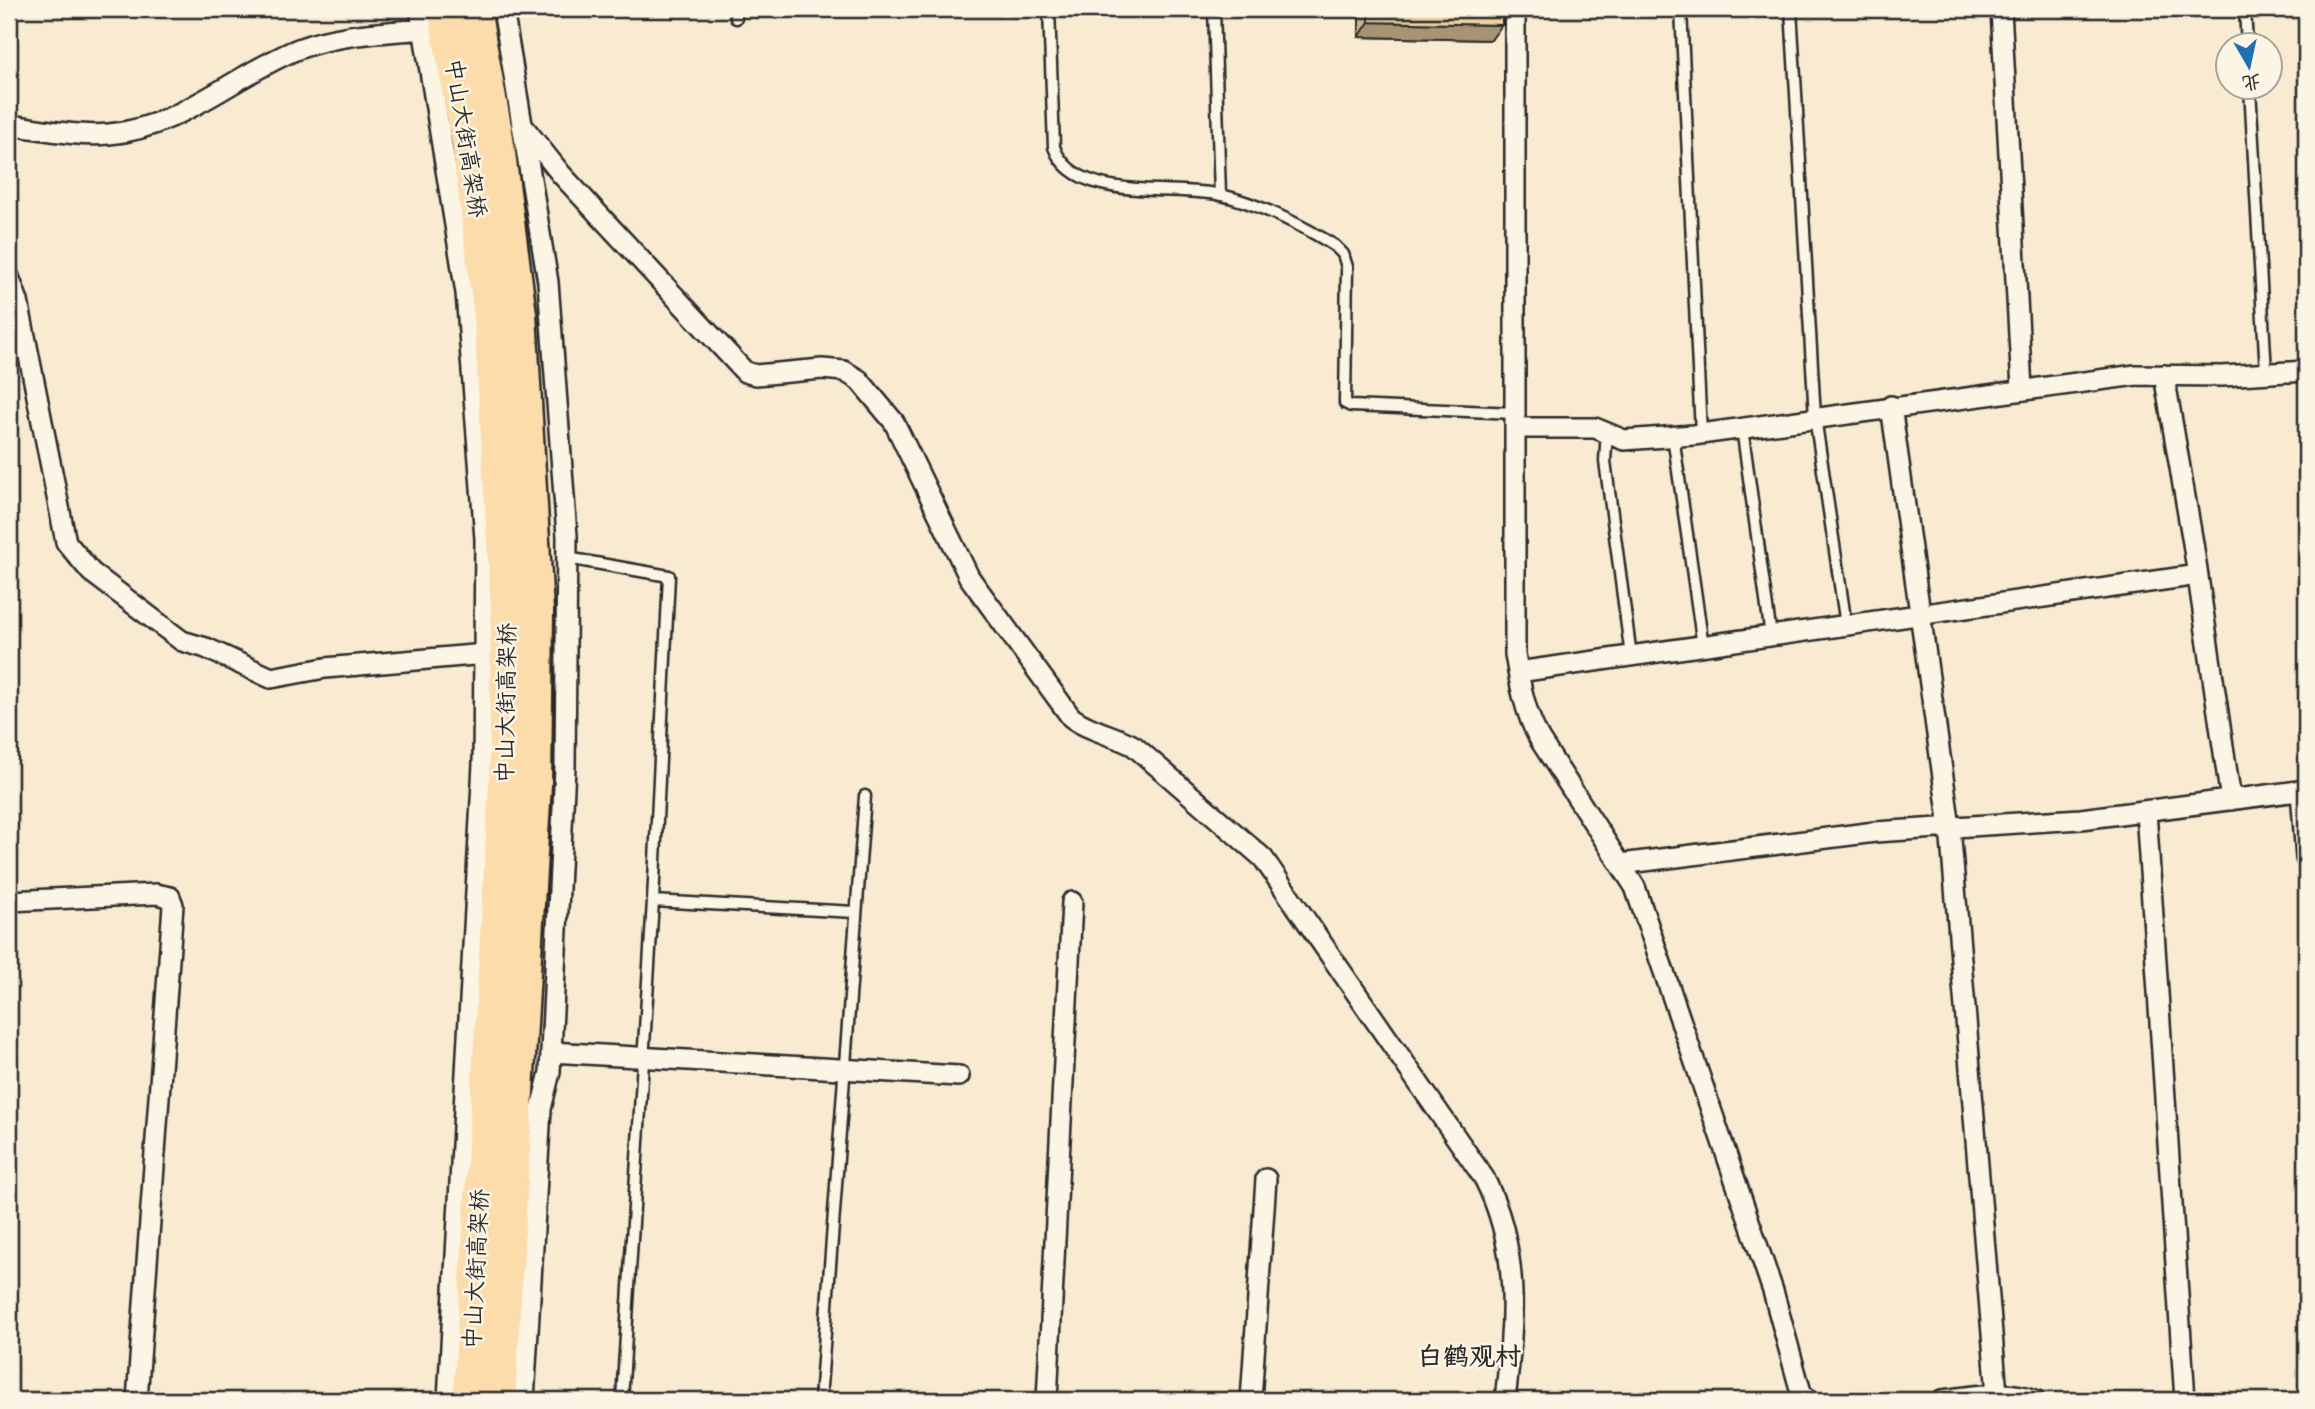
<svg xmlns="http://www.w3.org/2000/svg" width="2315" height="1409" font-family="'Comic Neue','LXGW WenKai TC',sans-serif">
<rect width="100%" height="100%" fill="#f8ebd1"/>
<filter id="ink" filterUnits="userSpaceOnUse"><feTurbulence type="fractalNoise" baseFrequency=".0143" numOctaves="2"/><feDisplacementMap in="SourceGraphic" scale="14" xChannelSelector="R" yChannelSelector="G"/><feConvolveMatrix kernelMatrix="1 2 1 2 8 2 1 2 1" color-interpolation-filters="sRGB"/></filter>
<g filter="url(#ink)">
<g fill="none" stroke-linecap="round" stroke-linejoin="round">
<defs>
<path id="service" d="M735,9l1,9
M1049,9l5,138c20,57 120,37 167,48 36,8 83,31 114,51l8,8 4,13 -2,136 6,3 164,7
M1214,9l6,186
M1681,9l20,424
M1791,9l24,408 31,208
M2245,9l2,37
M2250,88l16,285
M1742,428l29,208
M1607,431l-2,30 26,195
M1673,436l30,210
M567,558l102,18 -16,325 -31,499
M653,901l202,11
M820,1400l45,-604"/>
<path id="minor" d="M420,9l46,284 19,246 -2,225 -35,636
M503,9l45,273 19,254 -2,231 -15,305 -9,37 -17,291
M1515,9v645c5,31 10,59 25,86l95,147 138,404 29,105 8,4
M2001,9l21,380
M9,125c32,4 68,12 100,9 71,-6 125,-59 189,-85 38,-15 84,-16 125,-20
M522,125l39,49 184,198 11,3 66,-6 22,2 15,9 35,42 75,155 102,140c18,14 43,18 63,29l129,112 221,320c37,72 30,144 21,222
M9,277l9,24 48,241 25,30 91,69 24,7 65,30 54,-10 160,-14
M2164,375l29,168 38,257
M1891,406l59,421 47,567
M1516,428h79l29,12 69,-5 443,-60 86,1 84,-5
M1518,672l680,-97
M2301,791l5,67
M2146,811l39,589
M1621,864l254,-32 206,-13 225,-29
M9,901l147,-7 14,3 3,8 -36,495
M551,1052l408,24
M1047,1400l25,-498
M1251,1400l15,-221
M1942,1400c31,-3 64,-12 93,0"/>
<path id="primary" d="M444,9l24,134 22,174 17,295 -2,171 -36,617
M474,9l23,129 23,176 17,297 -2,173 -36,616"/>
</defs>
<use href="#service" stroke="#2b2b2b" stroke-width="15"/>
<use href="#minor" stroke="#2b2b2b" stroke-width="24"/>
<use href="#primary" stroke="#2b2b2b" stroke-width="37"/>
<use href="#service" stroke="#fcf5e5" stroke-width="10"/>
<use href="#minor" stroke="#fcf5e5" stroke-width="19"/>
<use href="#primary" stroke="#fddcac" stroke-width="32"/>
</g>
<path fill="#ccb68c" stroke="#2b2b2b" stroke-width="2" d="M1359,9h143l-11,31 -132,-3z"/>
<path fill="#a69472" stroke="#2b2b2b" stroke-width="2" d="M1369,22l133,3 -11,15 -132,-3z"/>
<path fill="#edd4a3" stroke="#2b2b2b" stroke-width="2" d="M1369,9h133v16l-133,-3z"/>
</g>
<g text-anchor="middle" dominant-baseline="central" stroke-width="5" stroke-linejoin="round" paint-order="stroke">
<g font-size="23" fill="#2b2b2b" stroke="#fcf5e5">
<text transform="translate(466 138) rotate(81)">中山大街高架桥</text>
<text transform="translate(506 703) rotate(-89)">中山大街高架桥</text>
<text transform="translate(476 1269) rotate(-87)">中山大街高架桥</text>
</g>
<g font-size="26" font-weight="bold" fill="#2b2b2b" stroke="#fcf5e5">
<text x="1469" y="1357">白鹤观村</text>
</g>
</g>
<rect width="2315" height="1409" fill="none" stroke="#fcf5e5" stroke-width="35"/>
<rect x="18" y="18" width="2280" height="1374" fill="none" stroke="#2b2b2b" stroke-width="2.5" filter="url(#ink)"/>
<g transform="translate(2249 66) rotate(171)"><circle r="33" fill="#fcf5e5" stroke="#a8a49b" stroke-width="2"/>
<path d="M0-5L12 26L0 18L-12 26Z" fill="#1f6fb2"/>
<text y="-10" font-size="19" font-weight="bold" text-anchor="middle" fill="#2b2b2b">北</text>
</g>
</svg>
